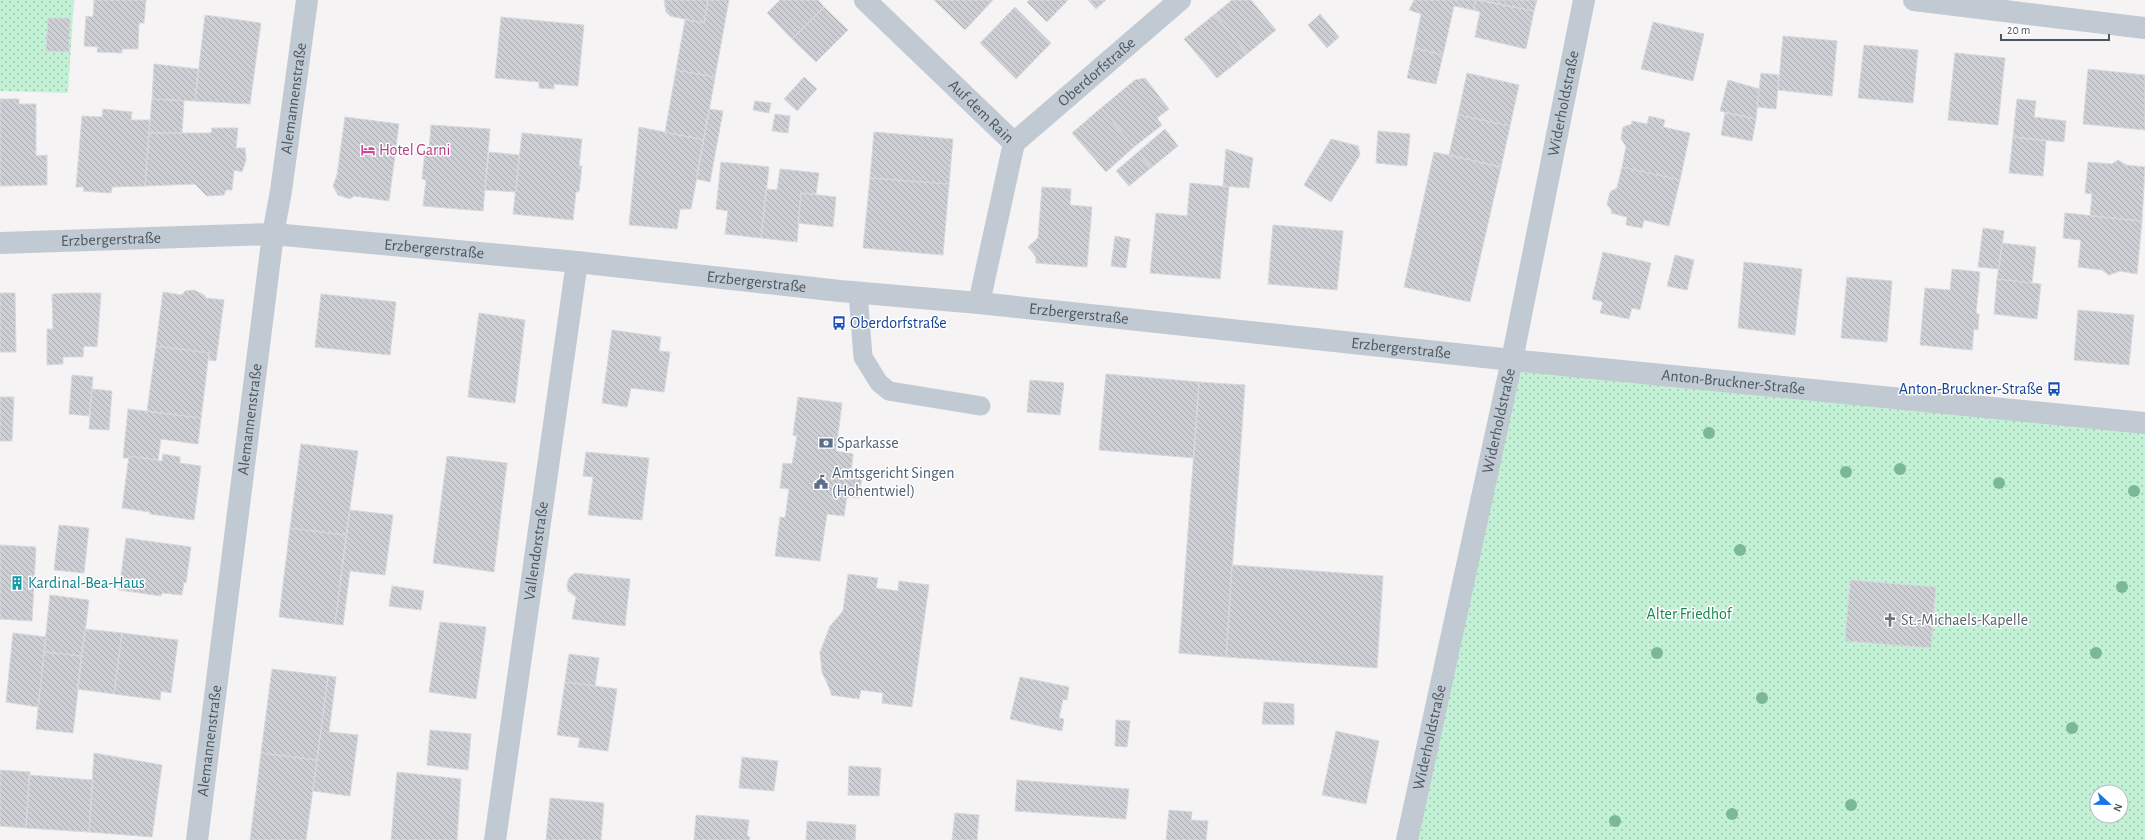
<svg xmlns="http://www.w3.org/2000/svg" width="2145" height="840" font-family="'Alegreya Sans',sans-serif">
<defs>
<pattern id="park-dots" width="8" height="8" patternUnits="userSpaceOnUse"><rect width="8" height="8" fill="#c3f1d5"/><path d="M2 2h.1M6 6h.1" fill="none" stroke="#a0c6b0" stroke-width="1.8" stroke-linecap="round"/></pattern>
<pattern id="building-back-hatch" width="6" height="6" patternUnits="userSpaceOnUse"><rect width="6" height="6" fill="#cdcfd5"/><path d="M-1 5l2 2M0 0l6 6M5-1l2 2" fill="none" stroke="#a8abb0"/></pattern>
</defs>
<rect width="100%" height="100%" fill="#f5f3f3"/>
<path fill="url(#park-dots)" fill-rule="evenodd" d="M0,0h74l-6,93 -68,-2z
M1512,360l633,63v417h-738zM2097,792h24v24h-24z"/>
<path fill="url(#building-back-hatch)" stroke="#d7d9de" d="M94,0h52l-2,23h-5l-1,26h-16v4l-25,-1 1,-5 -14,-1 2,-30 7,1z
M664,0h44l-4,23 -34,-7 -4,-4z
M708,0h21l-14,77 -39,-7 9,-50 19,3z
M780,0h38l6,7 -32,32 -25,-26z
M934,0h59l-28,30z
M1029,0h39l-21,22 -20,-20z
M1088,0h18l-10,9z
M1232,0h19l25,30 -29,24 -32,-40z
M1414,0h62l-3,10 -19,-4 -11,49 -29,-7 7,-34 -12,-4z
M1476,0l58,11 -8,38 -51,-12 5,-25 -7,-2z
M1480,0h57l-3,11z
M824,7l24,23 -32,32 -24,-23z
M1015,7l36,36 -35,36 -36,-36z
M1215,14l32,40 -30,24 -33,-39z
M1320,14l19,23 -12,11 -19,-23z
M205,15l56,8 -11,81 -55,-3z
M501,17l83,8 -6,61 -24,-2v5l-15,-1v-6l-44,-4z
M48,18h22l-1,34 -23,-1z
M1653,22l51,12 -11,47 -52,-12z
M1783,36l54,5 -5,55 -54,-6z
M1864,45l54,5 -5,53 -55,-5z
M1414,48l29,7 -7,29 -29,-6z
M1955,53l50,5 -7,67 -50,-5z
M154,64l44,5 -3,32 -43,-2z
M2088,69l57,6v55l-62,-6z
M676,70l39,7 -11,63 -39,-8z
M1467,73l52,12 -9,41 -52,-11z
M1761,73l18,2 -3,34 -19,-2z
M804,77l13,12 -20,22 -13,-12z
M1145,78l24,31 -12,9 5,7 -28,22 -33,-39 34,-28z
M1728,80l31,9 -3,30 -36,-8z
M0,99h19v5h17v52l11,-1v30l-47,1z
M152,99l32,2 -2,32h-33z
M2017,99l19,2 -2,16 32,4 -2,21 -51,-5z
M755,101l16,2 -2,10 -16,-3z
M1101,108l33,39 -28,25 -34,-39z
M103,109l29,3 -1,8h19l-5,66 -33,1 -1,6 -28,-2 1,-4h-8l6,-71 20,1z
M709,109l14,2 -13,71 -14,-3z
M1725,113l31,6 -4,22 -31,-6z
M775,114l15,2 -2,17 -16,-2z
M1458,115l52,11 -9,41 -52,-12z
M1649,116l16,4 -2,7 27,6 -10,47 -58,-13 4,-21 -5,-7 2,-12 9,-3v-3l15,3z
M345,117l54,7 -10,77 -35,-5 -4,3 -12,-4 -5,-9 4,-11z
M431,125l59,4 -7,82 -60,-5 3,-26 -4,-1 3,-28h4z
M639,127l65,13 -13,69h-11l-3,20 -48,-4z
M212,128h26l-2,20h9l1,12 -4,12 -8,-2 -2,20h-6l-2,5 -17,1 -12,-12 -50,2 4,-53h62z
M1165,129l13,17 -27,22 -13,-16z
M1378,131l32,3 -3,32 -31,-3z
M874,132l79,7 -4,45 -79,-6z
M522,133l60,6 -3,27h3l-3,26h-3l-3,28 -60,-6z
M2013,137l33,4 -3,35 -34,-3z
M1331,139l27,7 2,9 -29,47 -27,-17z
M1226,149l27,9 -4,30 -26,-2z
M489,152l30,3 -3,37 -31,-2z
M1138,152l13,16 -22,18 -13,-15z
M1434,152l67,15 -31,135 -66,-15z
M2118,160l8,5 19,2 -3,54 -52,-5 2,-22 -7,-1 3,-31 24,2z
M721,162l48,5 -8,71 -36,-4 3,-23 -12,-2z
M1622,167l58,13 -11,46 -25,-6 -2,8 -16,-3 1,-8 -16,-4 1,-2 -5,-7 3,-12 7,-4z
M780,169l39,4 -3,21 -15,-1 -4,49 -36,-4 5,-49 11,1z
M870,178l79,6 -6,71 -80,-7z
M1190,183l39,4 -9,92 -70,-6 6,-60 31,3z
M1042,187l29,2 -1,16 22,2 -5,60 -51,-4v-6l-8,-10 10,-9z
M801,193l35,4 -3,30 -35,-4z
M2065,213l77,8 -5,53 -17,-3 -11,4 -7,-5 -24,-3 3,-27 -18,-2z
M1273,225l70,6 -6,59 -69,-6z
M1983,228l21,3 -5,38 -21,-2z
M1115,236l15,3 -4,29 -15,-2z
M2002,243l34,4 -4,36 -35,-4z
M1603,252l48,11 -11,47 -8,-2 -3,11 -29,-6 3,-11 -11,-3z
M1675,255l19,5 -7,30 -20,-4z
M1744,262l58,7 -7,66 -57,-7z
M1952,269l28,3 -4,42h3l-1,16 -4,-1 -2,21 -52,-5 5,-57 25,2z
M1847,277l45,4 -5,61 -46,-4z
M1997,279l44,5 -4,35 -43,-5z
M194,290l10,5 2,3 18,2 -8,61 -7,-1v-7l-53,-7 7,-54 19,3 3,-4z
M0,293h15l1,59h-16z
M73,293h28l-4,54 -13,-1 -1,11h-20v7l-16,1v-36h6l-1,-35z
M321,294l75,8 -6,53 -75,-8z
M2078,310l56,5 -5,50 -55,-5z
M479,313l46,7 -10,83 -47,-6z
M612,330l49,7 -2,14 11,1 -6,40 -33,-4 -4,19 -25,-4z
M156,346l53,7 -8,65 -54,-7z
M1106,374l93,8 -5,76 -95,-8z
M72,375l21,2 -4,39 -20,-2z
M1030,380l34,3 -4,32 -33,-3z
M1199,382l46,3 -19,272 -47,-4z
M92,389l20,2 -3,39 -20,-1z
M0,397h14l-2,44h-12z
M798,397l44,6 -6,48 17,3 -2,20 11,2 -3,22 -12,-1 -3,19 -17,-2 -7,47 -45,-5 5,-39 5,1 4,-29 -9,-1 3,-25 9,1 5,-28 -4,-1z
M128,409l73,9 -3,26 -37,-5 -3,21 -29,-4v2h-6z
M301,444l57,7 -12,84 -56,-7z
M586,452l63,6 -7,62 -54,-5 5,-38 -10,-1z
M163,454l17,3v6l21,3 -7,54 -44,-6v-2l-28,-4 7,-52 33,5z
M447,456l60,7 -13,109 -61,-9z
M350,510l43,5 -8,60 -35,-4 -7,54 -8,-1z
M59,525l30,3 -5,45 -30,-3z
M290,528l56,7 -11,89 -56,-7z
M126,538l65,9 -5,36 -2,-1 -2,13 -20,-2 -1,3 -42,-6z
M0,545l36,2 -4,74 -32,-2z
M1232,565l151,11 -6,92 -151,-11z
M575,573l55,6 -5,47 -53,-7 4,-22 -8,-6 -1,-6 2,-7z
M848,574l30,4 -2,10 22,3 1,-10 30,4 -17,122 -30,-4 1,-10 -22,-3 -2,9 -28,-4v-3l-9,-20 -2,-20 10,-26 13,-15z
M1850,580l86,7 -5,61 -86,-7z
M392,586l32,5 -3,19 -32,-4z
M50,595l39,5 -7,56 -38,-4z
M440,622l46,5 -10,72 -47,-7z
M85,629l37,4 -8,61 -37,-5z
M13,633l33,4 -8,70 -32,-5z
M122,633l56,7 -7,53 -10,-2 -1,9 -46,-6z
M44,652l38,4 -9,77 -37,-4z
M569,654l30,4 -4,28 -30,-4z
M272,669l56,7 -11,84 -56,-7z
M328,676l8,1 -7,55 29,3 -8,61 -37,-5z
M1020,677l49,10 -2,13 -4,-1 -4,19 5,1 -2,12 -52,-12z
M565,682l52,7 -9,62 -30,-4 2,-9 -23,-3z
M1264,702l30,2v21l-32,-1z
M1116,720l14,1 -3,26 -12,-1z
M430,730l41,4 -3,36 -41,-5z
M1336,731l43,10 -13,63 -44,-9z
M94,753l68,12 -10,72 -63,-5z
M261,753l56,7 -11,80h-56z
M742,757l36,4 -4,30 -35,-3z
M849,766l32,2 -2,28 -31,-1z
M0,770l30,2 -4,56 -26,-2z
M397,772l64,7 -4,61h-66z
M29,775l64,5 -4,52 -63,-4z
M1017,780l112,9 -3,30 -111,-8z
M550,798l54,5 -3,37h-55z
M1169,810l23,2 -1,8 17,1 -2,19h-40z
M955,813l24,2 -2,25h-25z
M696,815l53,5 -2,16 3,1 -1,3h-55z
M807,821l49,4 -1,15h-49z"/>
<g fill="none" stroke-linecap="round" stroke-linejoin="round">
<path stroke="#c1cad2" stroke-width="19" d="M858,292l5,65 16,26 10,8 92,15"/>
<g stroke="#c1cad2" stroke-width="22">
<path id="s1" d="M865,0l149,143 -35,160"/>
<path d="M1914,0l231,28"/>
<path id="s2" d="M1014,143l166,-143"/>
<path id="s3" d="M0,243l273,-9 304,28 263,29 139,12 533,57 633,63"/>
<path id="s4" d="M197,840l76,-606 8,-43 26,-191"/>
<path id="s5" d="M495,840l82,-578"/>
<path id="s6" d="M1407,840l105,-480 72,-360"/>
</g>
</g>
<g fill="#7bb799">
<circle cx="1709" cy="433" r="6"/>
<circle cx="1900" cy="469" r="6"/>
<circle cx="1846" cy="472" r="6"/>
<circle cx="1999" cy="483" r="6"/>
<circle cx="2134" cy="491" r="6"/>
<circle cx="1740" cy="550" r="6"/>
<circle cx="2122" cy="587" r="6"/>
<circle cx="1657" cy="653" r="6"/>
<circle cx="2096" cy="653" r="6"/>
<circle cx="1762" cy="698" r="6"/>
<circle cx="2072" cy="728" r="6"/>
<circle cx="1851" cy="805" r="6"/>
<circle cx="1732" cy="814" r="6"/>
<circle cx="1615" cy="821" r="6"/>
</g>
<defs>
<symbol id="hotel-bare" viewBox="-9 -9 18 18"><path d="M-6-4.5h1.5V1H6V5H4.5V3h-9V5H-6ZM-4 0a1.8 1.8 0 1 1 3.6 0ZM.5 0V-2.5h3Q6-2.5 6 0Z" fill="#d1479c" stroke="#fff" stroke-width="2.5" paint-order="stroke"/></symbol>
<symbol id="bus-bare" viewBox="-9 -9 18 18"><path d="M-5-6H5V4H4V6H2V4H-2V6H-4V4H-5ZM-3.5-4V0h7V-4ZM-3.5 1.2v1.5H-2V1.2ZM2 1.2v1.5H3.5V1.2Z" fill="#1a4fb4" stroke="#fff" stroke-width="2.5" paint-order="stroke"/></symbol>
<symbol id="bank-bare" viewBox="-9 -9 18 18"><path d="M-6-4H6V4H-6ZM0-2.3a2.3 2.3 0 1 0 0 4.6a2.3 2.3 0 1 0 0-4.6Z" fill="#5c6f8a" stroke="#fff" stroke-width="2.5" paint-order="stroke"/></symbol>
<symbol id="civic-bare" viewBox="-9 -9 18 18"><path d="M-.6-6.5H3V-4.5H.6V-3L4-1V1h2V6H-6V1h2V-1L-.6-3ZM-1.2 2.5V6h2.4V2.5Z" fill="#5c6f8a" stroke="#fff" stroke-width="2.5" paint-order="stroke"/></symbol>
<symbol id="building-bare" viewBox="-9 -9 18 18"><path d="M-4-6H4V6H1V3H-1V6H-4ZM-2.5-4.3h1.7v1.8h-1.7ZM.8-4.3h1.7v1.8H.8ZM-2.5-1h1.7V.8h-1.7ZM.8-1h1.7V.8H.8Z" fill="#0f9aa8" stroke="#fff" stroke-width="2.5" paint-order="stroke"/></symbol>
<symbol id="church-bare" viewBox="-9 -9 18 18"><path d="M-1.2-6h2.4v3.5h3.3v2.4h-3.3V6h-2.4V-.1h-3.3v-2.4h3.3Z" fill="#6b7280" stroke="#fff" stroke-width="2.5" paint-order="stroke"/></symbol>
</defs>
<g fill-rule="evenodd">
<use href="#hotel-bare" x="358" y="140" width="20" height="20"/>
<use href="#bus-bare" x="829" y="313" width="20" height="20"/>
<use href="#bus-bare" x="2044" y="379" width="20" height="20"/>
<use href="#bank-bare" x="816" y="433" width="20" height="20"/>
<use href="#civic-bare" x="811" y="472" width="20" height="20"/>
<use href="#building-bare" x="7" y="573" width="20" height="20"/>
<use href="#church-bare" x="1880" y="610" width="20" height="20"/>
</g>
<g text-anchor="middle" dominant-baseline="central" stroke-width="3" stroke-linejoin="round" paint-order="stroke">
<g font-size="16" fill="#4a5661" stroke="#fff">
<text stroke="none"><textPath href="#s2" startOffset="109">Oberdorfstraße</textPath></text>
<text stroke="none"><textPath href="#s4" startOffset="748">Alemannenstraße</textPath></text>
<text stroke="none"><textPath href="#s6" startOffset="753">Widerholdstraße</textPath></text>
<text stroke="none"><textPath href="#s1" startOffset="161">Auf dem Rain</textPath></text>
<text stroke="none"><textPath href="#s3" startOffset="111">Erzbergerstraße</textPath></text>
<text stroke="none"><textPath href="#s3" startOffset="435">Erzbergerstraße</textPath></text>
<text stroke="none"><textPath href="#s3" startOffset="759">Erzbergerstraße</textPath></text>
<text stroke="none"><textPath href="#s3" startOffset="1083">Erzbergerstraße</textPath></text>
<text stroke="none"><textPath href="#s3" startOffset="1407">Erzbergerstraße</textPath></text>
<text stroke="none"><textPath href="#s3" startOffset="1741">Anton-Bruckner-Straße</textPath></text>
<text stroke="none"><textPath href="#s4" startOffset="424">Alemannenstraße</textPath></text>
<text stroke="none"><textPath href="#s6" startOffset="429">Widerholdstraße</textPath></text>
<text stroke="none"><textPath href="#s5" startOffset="292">Vallendorstraße</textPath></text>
<text stroke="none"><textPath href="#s6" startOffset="105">Widerholdstraße</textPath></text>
<text stroke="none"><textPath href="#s4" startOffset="100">Alemannenstraße</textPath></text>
</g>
<g font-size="16" fill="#b23c85" stroke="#fff" text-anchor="start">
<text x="379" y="150">Hotel Garni</text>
</g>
<g font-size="16" fill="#164399" stroke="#fff" text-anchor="start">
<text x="850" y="323">Oberdorfstraße</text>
<text x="2043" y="389" text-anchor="end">Anton-Bruckner-Straße</text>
</g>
<g font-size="16" fill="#4e5e75" stroke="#fff" text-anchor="start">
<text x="837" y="443">Sparkasse</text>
<text x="832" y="473">Amtsgericht Singen<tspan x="832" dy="18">(Hohentwiel)</tspan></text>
</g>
<g font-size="16" fill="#0d838f" stroke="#fff" text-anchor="start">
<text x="28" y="583">Kardinal-Bea-Haus</text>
</g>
<g font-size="16" fill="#17864f" stroke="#fff">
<text x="1689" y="614">Alter Friedhof</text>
</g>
<g font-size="16" fill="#5b616d" stroke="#fff" text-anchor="start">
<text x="1901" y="620">St.-Michaels-Kapelle</text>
</g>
</g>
<g transform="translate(2109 804) rotate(112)"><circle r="19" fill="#ffffff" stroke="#b7bbc0"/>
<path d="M0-3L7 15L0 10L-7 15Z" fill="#1a73e8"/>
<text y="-6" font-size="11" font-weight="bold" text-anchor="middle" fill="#4a5661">N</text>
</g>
<path d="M2001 34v6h108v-6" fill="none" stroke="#4a5661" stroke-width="2"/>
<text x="2007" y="34" font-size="12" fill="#4a5661" stroke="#ffffff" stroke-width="3" paint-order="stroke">20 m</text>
</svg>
